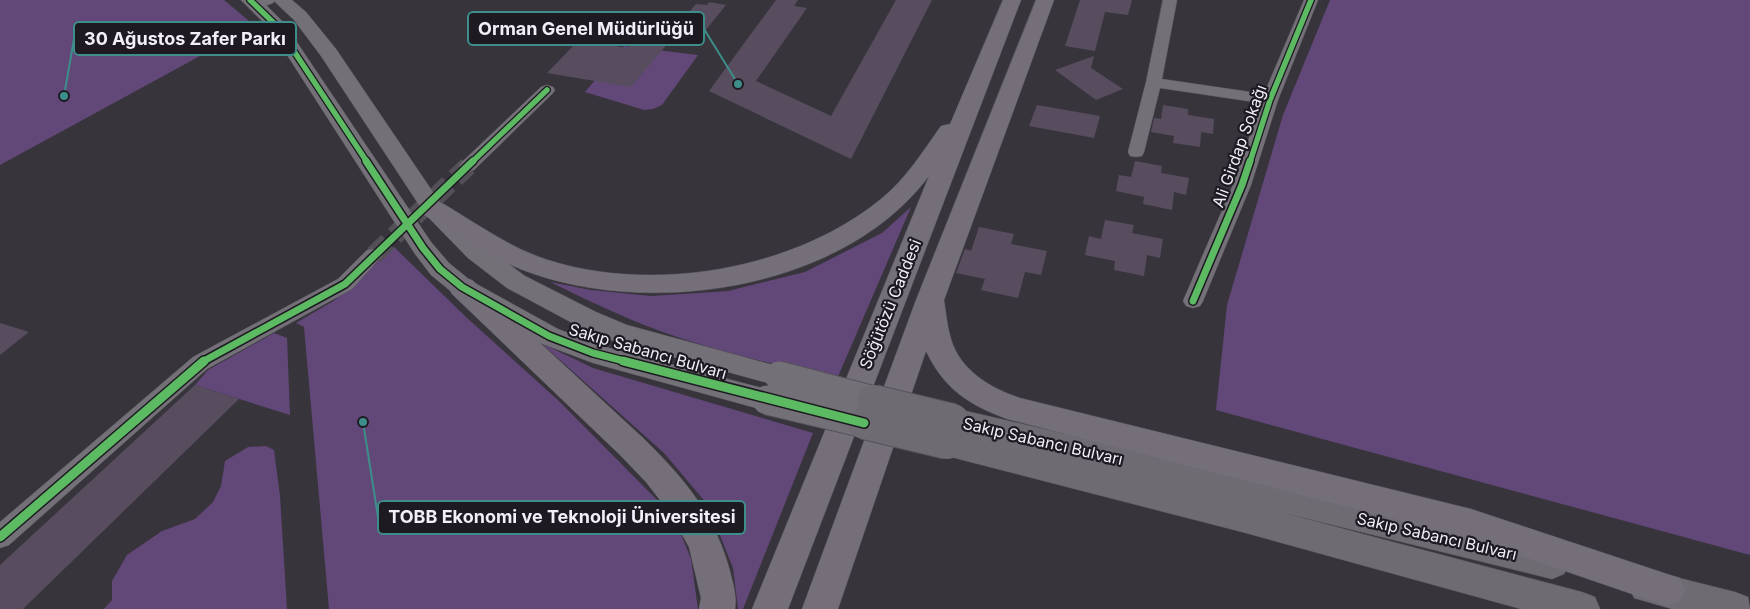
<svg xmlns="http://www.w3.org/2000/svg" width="1750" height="609" font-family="Inter,sans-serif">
<rect width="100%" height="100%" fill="#38343c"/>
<path fill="#624879" d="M0,0h224l31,26 -255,139z
M1330,0h420v555l-534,-145 11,-105 56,-190z
M624,46l74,9 -36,50 -9,4 -9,1 -59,-18z
M911,207l-74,172c-51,-12 -104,-24 -154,-40 -46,-15 -90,-36 -133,-57l41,8 60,6 77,-5 77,-19 77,-39z
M394,247l73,71 93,84 114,115 17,42 7,50h-369l-25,-282 -8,-4 39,-23z
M274,333l13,5 3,77 -95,-30 13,-15z
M541,343l52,25 220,65 -70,176h-5l-5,-41 -25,-63 -44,-52z
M266,446l8,4 6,46 7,113h-183l8,-9v-19l15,-26 35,-24 33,-12 18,-17 8,-16 4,-25 23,-14z"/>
<path fill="#574d5f" d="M776,0h22l-4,6 13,2 -51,73 75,35 65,-116h36l-81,159 -142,-68z
M1080,0h52l-4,15 -23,-3 -10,39 -30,-5z
M709,2l17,3 -33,41 -24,-4 -38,45 -84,-14 32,-33 49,8 30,-34 26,4 12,-14 11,1z
M1094,56l-3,12 32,21 -27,11 -41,-30z
M1037,105l63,11 -6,22 -65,-12z
M1163,105l25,4v6l26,4 -1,15 -12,-2 -1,15 -27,-4 1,-7 -23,-4 3,-14 7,1z
M1135,161l27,5 -1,7 28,5 -3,17 -12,-3 -2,18 -29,-6 1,-7 -28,-6 3,-16 12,2z
M1105,220l29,5 -2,8 31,6 -3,19 -13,-3 -3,21 -30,-6 1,-9 -30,-6 4,-19 12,3z
M979,227l35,7 -3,10 36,7 -6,24 -16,-3 -7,26 -37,-8 4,-11 -29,-6 9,-24 6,2z
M0,323l29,9 -29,23z
M195,385l44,14 -216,210h-23v-44z"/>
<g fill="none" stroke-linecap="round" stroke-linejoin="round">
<path stroke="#545058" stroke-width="19" stroke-dasharray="19 9" stroke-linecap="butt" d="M374,255l94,-89"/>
<defs>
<path id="minor" d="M257,0h18l-2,3 -16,6 -7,-4z
M1163,0h14l-15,79 102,15 40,-94h14l-40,100 -27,85 -48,116 -3,5 -7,2 -7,-2 -3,-5 50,-116 28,-82 -101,-15 -16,64 -2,4 -6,1 -6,-1 -2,-4 18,-70z
M547,85l6,2 2,3 -2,3 -79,77 -6,1 -6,-1 -3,-4 3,-4 79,-75z
M374,249l7,1 2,5 -31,34 -145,80 -198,176 -9,3v-26l193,-165 145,-78 29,-29z"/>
<path id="tertiary" d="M241,0h20l23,23 147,219 18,21 22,18 87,48 40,16 179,47 4,8 -4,8 -10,3 -174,-48 -53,-20 -87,-50 -22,-18 -16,-21 -144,-224z
M273,0h19l14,12 30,37 105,155 43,42 41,30 71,36 31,13 161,44 4,7 -4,7 -9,3 -168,-46 -33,-14 -71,-38 -39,-30 -43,-44 -104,-158 -27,-36z"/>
<path id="secondary" d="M953,408l599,139 12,5 5,11 -5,11 -12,5 -272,-67 302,80 13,5 5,12h-79l-275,-76 -299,-77 -11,-4 -5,-9 5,-9 11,-4 -5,-1 -4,-9 4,-9z
M1647,570l88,22 13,5 2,12h-78l-38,-11 -5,-12 5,-12z"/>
<path id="primary" d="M1003,0h18l-233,609h-36l177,-433c-83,111 -269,141 -395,98 -40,-13 -75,-38 -110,-59l-3,-6 3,-6 9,-2 9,2c34,20 68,45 106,57 106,34 248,9 333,-61 25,-20 42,-48 60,-73l9,-2z
M1036,0h18l-110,300c2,13 3,26 7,39 9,31 39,49 69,59l451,111 196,65 13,4 5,12 -5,12 -13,4 -196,-67 -464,-120c-38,-14 -63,-30 -81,-68l-88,258h-36l114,-309z
M462,277l10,3 170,157c42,41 72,76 88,134 3,13 7,24 5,38h-36l2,-11 -12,-51 -19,-34 -24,-31 -26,-27 -168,-161 -4,-7 4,-7z"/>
</defs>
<use href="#minor" stroke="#56535a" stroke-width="1"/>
<use href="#tertiary" stroke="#56535a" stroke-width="1"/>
<use href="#secondary" stroke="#56535a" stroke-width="1"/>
<use href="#primary" stroke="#56535a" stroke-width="1"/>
<use href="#minor" fill="#747078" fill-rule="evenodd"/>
<use href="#tertiary" fill="#747078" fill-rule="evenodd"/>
<use href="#secondary" fill="#6f6b73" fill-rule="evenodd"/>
<use href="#primary" fill="#746f79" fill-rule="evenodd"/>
<defs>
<path id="tertiary-bridge" d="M779,376l95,25
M767,400l97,23"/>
<path id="secondary-bridge" d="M874,401l79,19
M864,423l83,20"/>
</defs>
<use href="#tertiary-bridge" stroke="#56535a" stroke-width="31" stroke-linecap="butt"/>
<use href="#secondary-bridge" stroke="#56535a" stroke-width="34" stroke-linecap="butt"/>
<use href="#tertiary-bridge" stroke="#747078" stroke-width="29"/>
<use href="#secondary-bridge" stroke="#6f6b73" stroke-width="32"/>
<defs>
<path id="cycleway-far2" d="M250,0l28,27 89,135
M472,162l75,-72
M1250,162l20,-62 41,-100"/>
<path id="cycleway-far1" d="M366,161l57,87 17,21 22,18 87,49 44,17 35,9
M1193,301l49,-116 8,-24
M202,362l143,-78 128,-123"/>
<path id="cycleway" d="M623,361l241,62
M0,537l204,-176"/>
</defs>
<use href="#cycleway-far2" stroke="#1d1a21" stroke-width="8"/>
<use href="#cycleway-far1" stroke="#1d1a21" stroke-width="10"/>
<use href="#cycleway" stroke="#1d1a21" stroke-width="12"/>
<use href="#cycleway-far2" stroke="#5cba63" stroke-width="5.5"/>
<use href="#cycleway-far1" stroke="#5cba63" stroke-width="7"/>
<use href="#cycleway" stroke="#5cba63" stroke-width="9"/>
</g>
<g text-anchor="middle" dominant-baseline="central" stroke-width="4.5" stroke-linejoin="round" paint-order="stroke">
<g font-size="16" fill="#f3eef9" stroke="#1d1a21">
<text transform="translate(1239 146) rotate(-70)">Ali Girdap Sokağı</text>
<text transform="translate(890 304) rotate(-68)">Söğütözü Caddesi</text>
<text transform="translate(648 351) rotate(16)">Sakıp Sabancı Bulvarı</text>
<text transform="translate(1043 441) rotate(13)">Sakıp Sabancı Bulvarı</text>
<text transform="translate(1437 536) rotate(13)">Sakıp Sabancı Bulvarı</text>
</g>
</g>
<path fill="none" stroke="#3d8e8a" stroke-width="2" d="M738 84L704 29M64 96L74 39M363 422L378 517"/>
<g fill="#3d8e8a" stroke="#1d1a21" stroke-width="2">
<circle cx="738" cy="84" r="5"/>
<circle cx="64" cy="96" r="5"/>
<circle cx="363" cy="422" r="5"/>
</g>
<g fill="#1d1a21" stroke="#3d8e8a" stroke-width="2">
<rect x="468" y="12" width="236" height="33" rx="5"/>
<rect x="74" y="22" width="222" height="33" rx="5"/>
<rect x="378" y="501" width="367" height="33" rx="5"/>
</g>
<g font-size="18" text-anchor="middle" font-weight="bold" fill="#f3eef9">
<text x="586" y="35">Orman Genel Müdürlüğü</text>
<text x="185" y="45">30 Ağustos Zafer Parkı</text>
<text x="562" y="523">TOBB Ekonomi ve Teknoloji Üniversitesi</text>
</g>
</svg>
